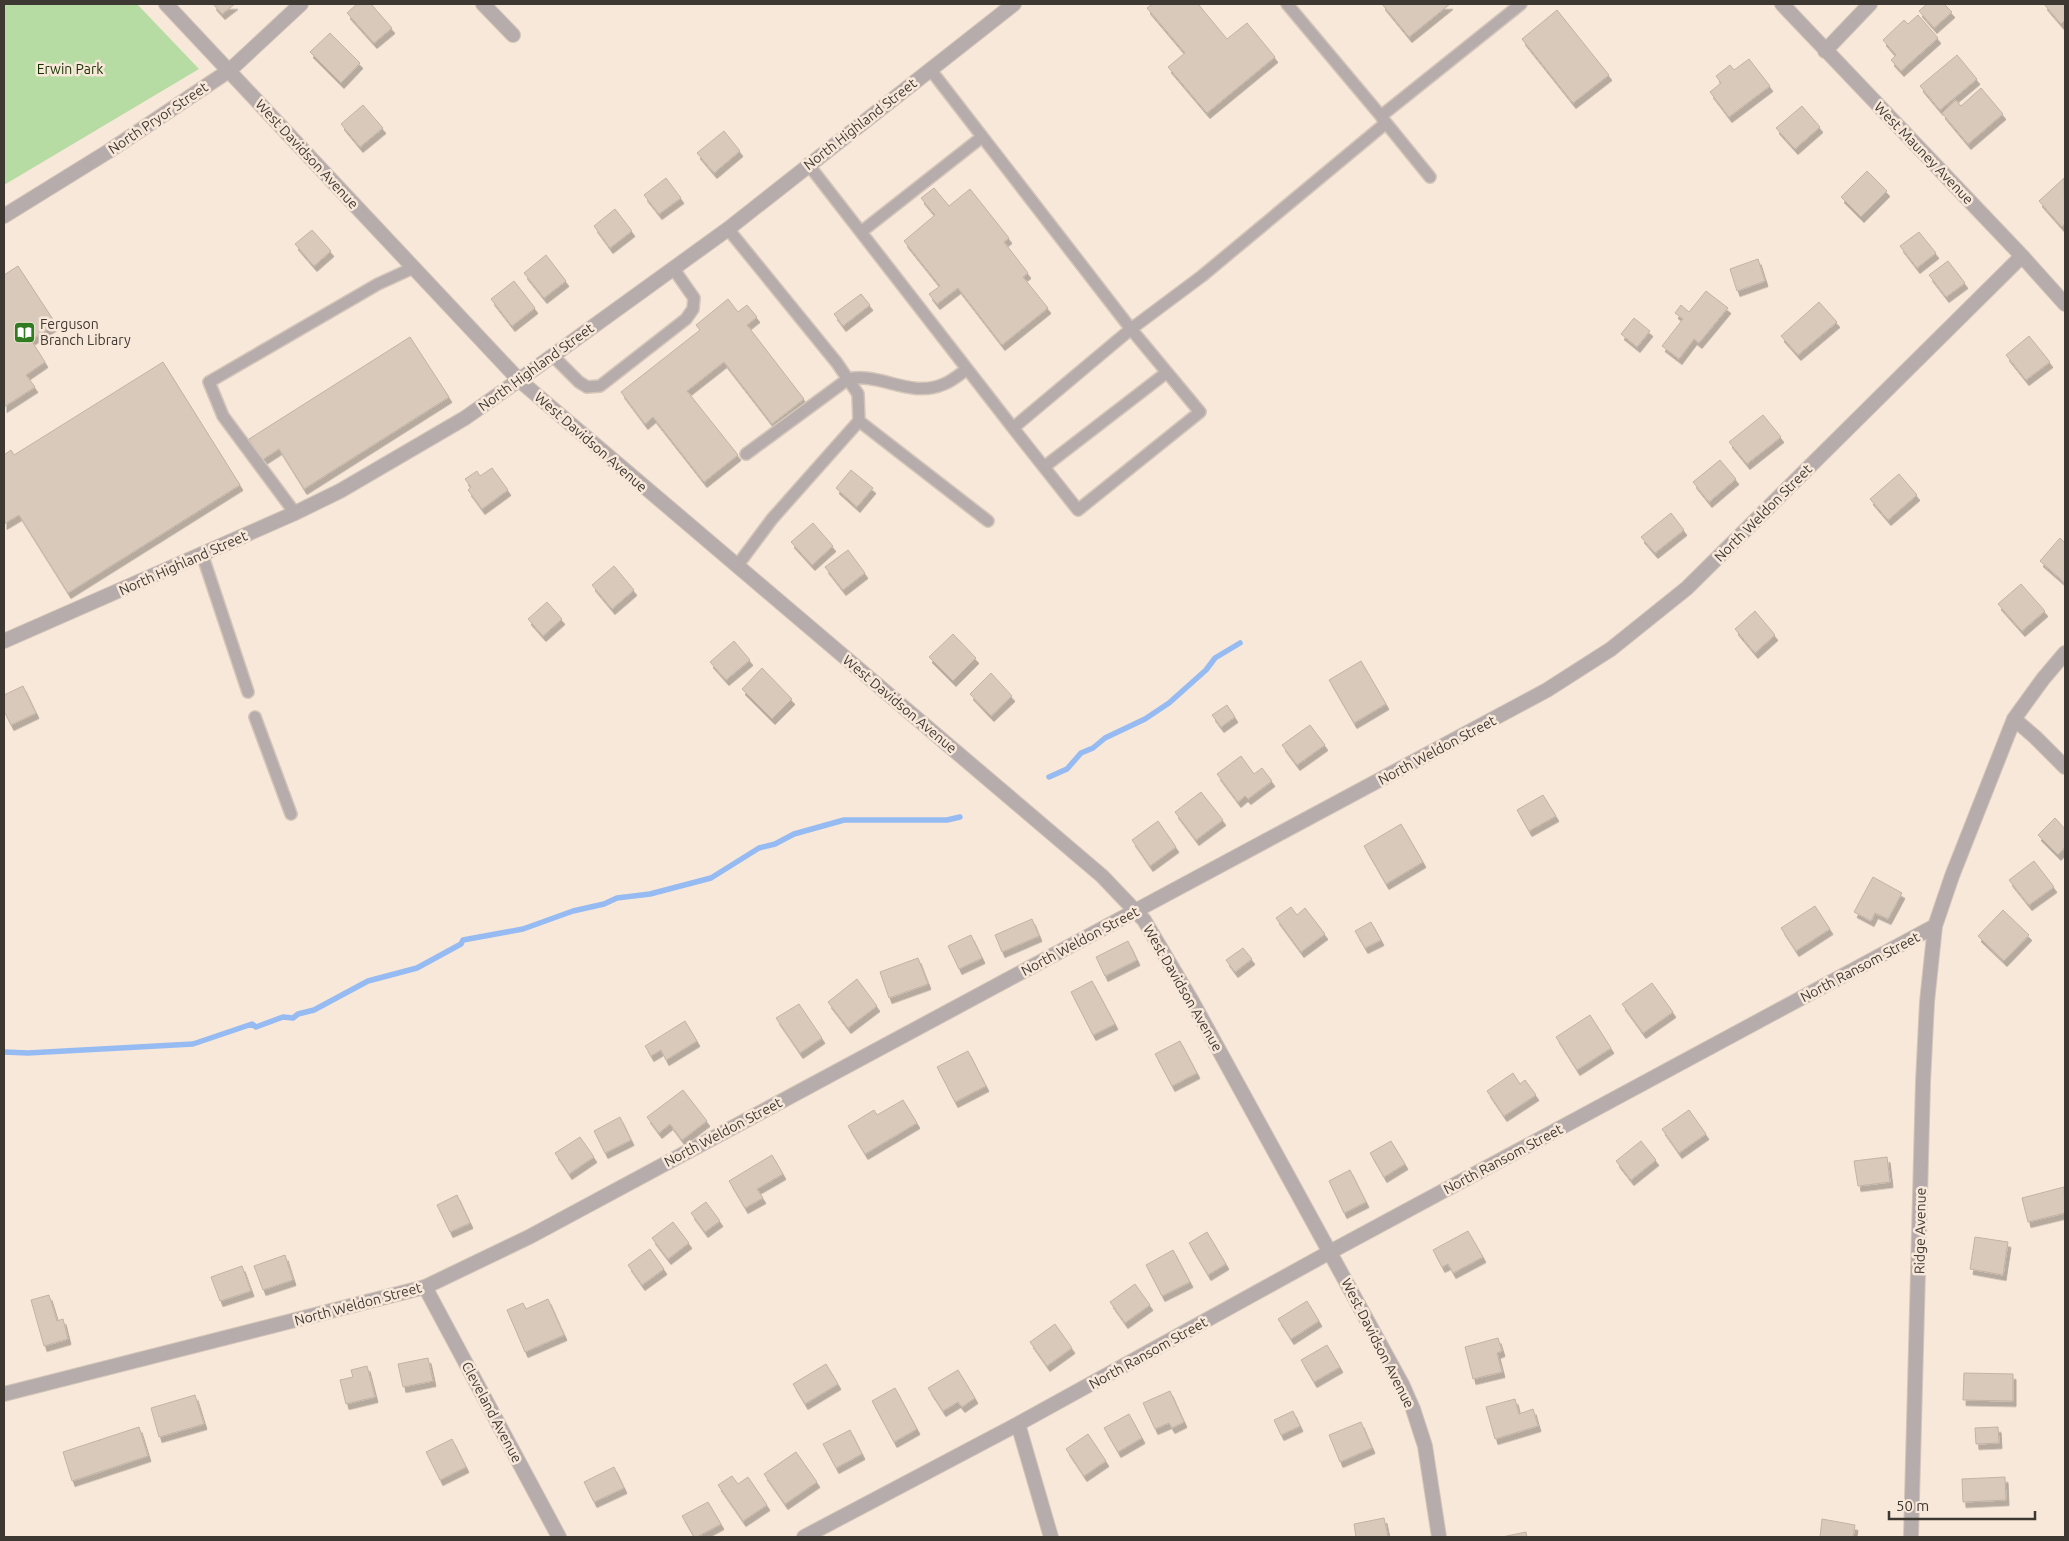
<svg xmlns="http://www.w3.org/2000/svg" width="2069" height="1541" font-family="Ubuntu,sans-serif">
<defs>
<filter id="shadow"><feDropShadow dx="3" dy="5.5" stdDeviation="0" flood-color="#0004"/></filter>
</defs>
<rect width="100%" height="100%" fill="#f8e8d9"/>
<path fill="#b7dca3" d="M4,4h133l62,65 -195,116z"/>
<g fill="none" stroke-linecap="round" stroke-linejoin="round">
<path stroke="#96baf2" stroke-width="5.5" d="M1049,777l18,-8 14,-16 12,-5 12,-10 40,-19 24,-16 37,-33 9,-12 25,-15
M4,1052l24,1 165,-9 59,-20 4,3 27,-10 10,1 5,-4 16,-4 54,-29 49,-13 44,-24 2,-4 60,-11 50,-18 31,-7 13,-6 33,-4 61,-16 48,-30 16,-4 19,-10 50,-14h103l13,-3"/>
</g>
<path fill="#d9c9bb" stroke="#c2b3a5" filter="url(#shadow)" d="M213,4h22l-13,10z
M357,4h14l21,24 -18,15 -27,-30z
M1153,4h45l29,35 20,-16 28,34 -68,56 -39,-46 17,-14 -38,-45z
M1382,4h68l-41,33z
M1927,4h17l8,8 -18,16 -15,-17z
M2044,4h21v16l-4,4z
M1557,10l52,65 -36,28 -51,-64z
M1918,15l20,23 -37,33 -10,-11 5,-5 -13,-15 21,-20 4,4z
M330,33l30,30 -19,20 -31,-31z
M1957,55l20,24 -37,31 -20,-24z
M1749,59l21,27 -41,31 -19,-25 11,-9 -5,-7 14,-11 4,5z
M1981,88l22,26 -35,30 -26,-31 14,-13 5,6z
M363,105l20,23 -23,19 -19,-23z
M1802,106l18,21 -25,22 -19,-21z
M724,131l16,20 -26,22 -17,-20z
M1867,171l20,20 -26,26 -20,-20z
M666,178l15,20 -22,16 -15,-19z
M2064,178l1,45 -3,4 -23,-26z
M934,188l15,18 21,-17 39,49 -5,4 24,31 -5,4 25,31 -46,37 -44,-57 -21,16 -8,-10 11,-8 -36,-45 31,-26 -14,-17z
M615,209l17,22 -22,17 -16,-22z
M312,230l19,21 -17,15 -19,-22z
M1919,232l17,21 -19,15 -17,-22z
M546,255l20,26 -22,17 -20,-25z
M1758,259l7,22 -28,10 -7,-22z
M1948,261l17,22 -19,14 -17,-22z
M18,266l38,58 -25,16 14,22 -19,13 9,12 -31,20v-132z
M514,281l21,27 -23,18 -21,-27z
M1706,291l22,17 -29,35 -5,-4 -15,20 -17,-13 21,-27 -8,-6 6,-8 8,7z
M861,294l9,11 -27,21 -9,-12z
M728,299l10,13 9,-7 10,12 -10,8 57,74 -32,25 -48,-62 -37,29 51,64 -34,27 -51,-65 -8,7 -24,-32 79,-62 -4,-5z
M1819,302l18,20 -39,33 -17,-19z
M1634,318l16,13 -13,16 -16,-13z
M2029,336l21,26 -24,18 -20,-25z
M410,337l39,60 -145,92 -25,-40 -17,11 -13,-21z
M163,362l77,123 -172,108 -49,-78 -15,9v-69l7,-5 3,5z
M1763,415l18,22 -34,27 -18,-22z
M1720,460l16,19 -27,23 -16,-20z
M492,468l16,22 -26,19 -14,-19 3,-3 -6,-8 12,-8 3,5z
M851,470l22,18 -16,19 -21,-19z
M1899,474l18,21 -29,25 -18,-21z
M1671,513l13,17 -29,23 -14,-16z
M813,523l20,23 -21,19 -21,-23z
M2060,538l5,5v40l-25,-22z
M848,550l17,23 -22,17 -18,-23z
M614,566l20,24 -22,19 -20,-24z
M2021,584l24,27 -23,20 -24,-27z
M547,602l15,17 -19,17 -15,-17z
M1755,611l20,24 -20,18 -20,-24z
M953,634l23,24 -23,23 -24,-24z
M734,641l16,19 -24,20 -16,-18z
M1361,661l25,43 -32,19 -25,-43z
M762,668l30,31 -20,20 -30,-30z
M991,673l21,23 -21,20 -21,-22z
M23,686l13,27 -25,12 -7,-14v-16z
M1227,705l8,12 -14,10 -9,-12z
M1310,725l15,20 -28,20 -15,-20z
M1241,756l13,18 8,-6 10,13 -24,18 -3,-3 -7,6 -21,-28z
M1201,792l22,28 -27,20 -21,-28z
M1543,795l13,21 -27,15 -12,-21z
M2055,818l10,11v18l-7,8 -20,-20z
M1158,821l18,26 -26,19 -18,-26z
M1401,824l22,38 -37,22 -22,-38z
M2034,861l20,26 -25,18 -20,-25z
M1873,877l29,16 -14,26 -13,-6 -4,8 -17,-9z
M1815,906l15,23 -34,22 -15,-23z
M1291,907l6,8 8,-7 20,26 -24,18 -25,-34z
M2003,910l26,25 -25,26 -26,-25z
M1032,919l7,17 -37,16 -7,-17z
M1371,922l10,18 -16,8 -10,-17z
M971,935l11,23 -23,11 -11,-23z
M1128,941l9,19 -32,16 -9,-19z
M1243,948l9,11 -17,13 -9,-12z
M918,958l10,26 -39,14 -9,-26z
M857,979l20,27 -29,22 -20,-26z
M1092,981l23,43 -22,11 -22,-43z
M1652,983l21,29 -30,21 -21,-29z
M799,1004l23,34 -22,15 -24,-35z
M1590,1015l21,33 -34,22 -21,-33z
M685,1021l12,20 -31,19 -5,-10 -10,6 -6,-10z
M1180,1041l17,32 -25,13 -17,-32z
M968,1051l18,35 -31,16 -18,-35z
M1513,1073l7,11 5,-4 11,15 -32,21 -17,-25z
M683,1090l24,31 -25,19 -12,-16 -11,9 -12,-16z
M903,1100l14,23 -52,31 -17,-28 26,-16 3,5z
M1689,1110l17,24 -27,19 -17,-24z
M620,1117l11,23 -26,13 -11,-22z
M580,1137l14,20 -25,17 -14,-21z
M1391,1141l14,23 -21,13 -14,-24z
M1641,1141l15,19 -25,20 -15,-19z
M772,1155l11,19 -26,15 6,9 -18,10 -16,-27z
M1887,1157l3,25 -32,4 -4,-25z
M1350,1170l16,32 -22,11 -15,-32z
M2064,1187l1,26 -37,9 -6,-24z
M457,1195l13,28 -20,9 -13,-27z
M706,1202l14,19 -15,11 -14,-19z
M673,1222l16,21 -21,16 -16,-21z
M1468,1231l15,26 -30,16 -5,-9 -6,3 -9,-17z
M1207,1232l19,32 -18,11 -19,-32z
M1975,1237l33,5 -5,33 -33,-6z
M650,1249l14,20 -22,16 -14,-20z
M1173,1250l17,32 -28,14 -16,-31z
M285,1255l8,25 -30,10 -9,-24z
M242,1266l9,25 -31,10 -9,-24z
M1135,1284l15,21 -25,18 -15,-21z
M49,1295l8,26 6,-2 5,20 -24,7 -13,-46z
M548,1299l16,36 -39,17 -18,-42 16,-7 3,6z
M1307,1301l12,20 -28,18 -13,-20z
M1055,1324l17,24 -25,18 -17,-24z
M1498,1338l4,13 -5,2 5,19 -29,7 -8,-32z
M1327,1345l13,22 -26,15 -13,-22z
M428,1358l5,23 -30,6 -5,-23z
M826,1364l12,20 -33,20 -12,-20z
M367,1366l8,31 -29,7 -6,-24 13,-3 -2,-7z
M958,1370l17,28 -13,9 -4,-5 -15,9 -15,-23z
M1964,1373l49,1v27l-50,-1z
M895,1388l22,41 -23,13 -22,-41z
M1170,1391l14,31 -12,6 -3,-5 -14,6 -12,-26z
M195,1395l9,29 -45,13 -8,-29z
M1515,1399l4,15 14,-5 5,17 -43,13 -9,-32z
M1293,1411l7,15 -19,9 -7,-15z
M1129,1414l13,24 -24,14 -14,-24z
M1361,1422l11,26 -32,14 -11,-27z
M139,1427l9,29 -76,25 -9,-29z
M1998,1427l1,16 -23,1 -1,-16z
M850,1430l12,24 -26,14 -13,-24z
M1088,1434l18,27 -22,15 -18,-27z
M452,1439l14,28 -26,13 -14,-28z
M796,1452l21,30 -32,22 -21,-30z
M614,1467l10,21 -30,14 -10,-20z
M732,1476l6,8 10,-7 19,28 -24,16 -25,-36z
M2005,1477l1,23 -43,2 -1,-23z
M708,1502l13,22 -24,13h-3l-12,-21z
M1384,1518l4,19h-32l-2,-13z
M1822,1519l33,6 -2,12h-33z
M1526,1532l1,5h-25z"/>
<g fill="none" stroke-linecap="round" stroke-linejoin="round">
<defs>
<path id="service" d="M1287,4l94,112 140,-112
M1382,118l48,59
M808,164l205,264 118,-99 -201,-260
M728,229l109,134 21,31 1,27 -87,98 -35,47
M861,232l121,-95
M553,356l26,26 8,5 13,-1 86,-67 7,-10 1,-11 -21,-30
M859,421l129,100
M1013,428l65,82 122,-98 -69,-83 71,-53 184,-153
M746,454l102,-75c32,-7 63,20 96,5 8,-3 16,-10 23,-15
M1044,467l122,-94
M295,513l-72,-97 -14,-34 169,-98 35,-16
M202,554l46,138
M255,717l36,97"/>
<path id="minor" d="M483,4l30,31
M1782,4l240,252 43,48
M1825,51l45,-47
M4,216l105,-65 121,-81 71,-66
M4,641l291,-128 45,-22 125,-73 54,-38 209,-151 286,-225
M2014,719l21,18 30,30
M1137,910l410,-220 64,-41 76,-61 335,-332
M425,1287l134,250
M1018,1424l33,113
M804,1537l214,-113 312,-172 605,-326 17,-50 62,-157 29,-40 22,-26
M1911,1537l12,-455 4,-80 8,-76"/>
<path id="tertiary" d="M166,4l353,376 583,496 42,44 48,81 210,383 11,25 12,37 14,91
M4,1394l421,-107 104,-50 608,-327"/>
</defs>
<use href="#service" stroke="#d3c5b8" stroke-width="14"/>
<use href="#minor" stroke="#d3c5b8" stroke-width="16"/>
<use href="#tertiary" stroke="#d3c5b8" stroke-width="16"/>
<use href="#service" stroke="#b6acab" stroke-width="11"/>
<use href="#minor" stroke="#b6acab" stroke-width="14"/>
<use href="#tertiary" stroke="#b6acab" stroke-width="14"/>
</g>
<defs>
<symbol id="library-square" viewBox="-11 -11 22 22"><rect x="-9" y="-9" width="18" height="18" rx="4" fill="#317c23" stroke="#f8e8d9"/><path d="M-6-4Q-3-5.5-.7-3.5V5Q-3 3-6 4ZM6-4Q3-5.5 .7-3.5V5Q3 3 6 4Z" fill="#fff"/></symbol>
</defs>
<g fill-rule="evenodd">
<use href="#library-square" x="12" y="320" width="25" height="25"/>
</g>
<g text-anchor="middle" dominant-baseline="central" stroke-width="5" stroke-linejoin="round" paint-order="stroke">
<g font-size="14" fill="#153200" stroke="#f8e8d9">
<text x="70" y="69">Erwin Park</text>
</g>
<g font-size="14" fill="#3e3832" stroke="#f8e8d9">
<text transform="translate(158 118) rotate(-34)">North Pryor Street</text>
<text transform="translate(860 124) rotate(-38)">North Highland Street</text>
<text transform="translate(1924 153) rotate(46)">West Mauney Avenue</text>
<text transform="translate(307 154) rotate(47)">West Davidson Avenue</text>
<text transform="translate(536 367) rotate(-36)">North Highland Street</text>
<text transform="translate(591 442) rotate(41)">West Davidson Avenue</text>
<text transform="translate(1763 513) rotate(-45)">North Weldon Street</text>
<text transform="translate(183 563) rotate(-24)">North Highland Street</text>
<text transform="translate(900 704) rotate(40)">West Davidson Avenue</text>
<text transform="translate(1437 750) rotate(-28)">North Weldon Street</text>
<text transform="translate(1080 941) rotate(-28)">North Weldon Street</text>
<text transform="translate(1860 967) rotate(-28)">North Ransom Street</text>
<text transform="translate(1183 988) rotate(60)">West Davidson Avenue</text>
<text transform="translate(723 1132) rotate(-28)">North Weldon Street</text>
<text transform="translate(1503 1159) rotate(-28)">North Ransom Street</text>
<text transform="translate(1920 1231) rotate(-89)">Ridge Avenue</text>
<text transform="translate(358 1304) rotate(-15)">North Weldon Street</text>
<text transform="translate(1378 1343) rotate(63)">West Davidson Avenue</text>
<text transform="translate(1148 1353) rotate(-29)">North Ransom Street</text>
<text transform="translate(492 1412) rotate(62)">Cleveland Avenue</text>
</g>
<g font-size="14" fill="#3e3832" stroke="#f8e8d9" text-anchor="start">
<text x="40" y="324">Ferguson<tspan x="40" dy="16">Branch Library</tspan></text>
</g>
</g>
<rect width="2069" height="1541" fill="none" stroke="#3e3832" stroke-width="10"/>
<path d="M1889 1511v8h146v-8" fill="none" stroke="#3e3832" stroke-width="2.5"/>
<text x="1896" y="1511" font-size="15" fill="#3e3832" stroke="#f8e8d9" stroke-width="4" paint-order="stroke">50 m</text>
</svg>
